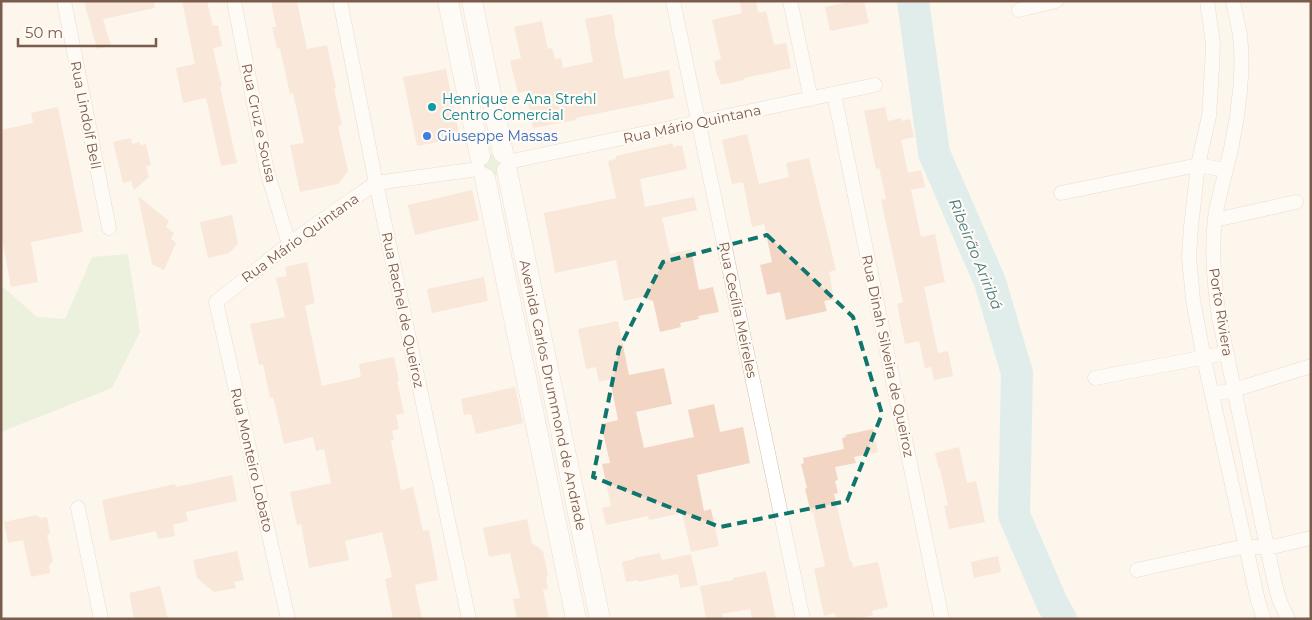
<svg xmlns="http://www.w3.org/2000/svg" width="1312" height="620" font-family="Montserrat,sans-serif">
<rect width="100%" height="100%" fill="#fdf6ec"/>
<path fill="#d8ecc9" d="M492,154l4,1 7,8 -5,11 -4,1 -11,-8c0,-6 2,-10 9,-13z
M128,254l12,78 -28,56 -111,44v-147l36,32 28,2 27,-62z"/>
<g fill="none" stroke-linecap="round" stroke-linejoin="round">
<path stroke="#bfe3e8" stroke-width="32" d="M913,1l21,152 56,129 27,91 -3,142 38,88 9,16"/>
</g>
<path fill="#f3d5c3" d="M84,1h70l1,7 -52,11 8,27 -14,3z
M182,1h25l6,25 5,-1 4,21 -9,2 9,39h-2l17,76 -16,3 -15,-68 -23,5 -7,-35 19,-4z
M271,1h26l10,48 20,-4 9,43 -2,1 8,36 -4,1 10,45 -10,13 -38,8 -10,-47 14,-2 -11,-50 -3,1 -10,-46 -3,1 -5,-22h4z
M740,1h16l2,12 8,-2 8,34 12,-2 5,25 -47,10v2l-23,5 -3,-9h-1l-3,-15 7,-2 -9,-39 30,-7z
M853,1h11l5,22 -39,8 -5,-24z
M612,14l3,14 -1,1 10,50 45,-9 5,28 -99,20 1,2 -43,8 -7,-37 -8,2 -8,-32 11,-3 -7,-31 28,-6 6,28 4,-1 3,11 6,-1 2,10 30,-6 -3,-14h1l-6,-29z
M446,69l14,69 -43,8 -14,-69z
M58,107l25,125 -52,10 7,40 -27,5 -10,-54v-103l32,-7 -2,-10z
M885,107l3,14 13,-3 1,3 8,-2 4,18 -13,3 7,33 13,-3 4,17 -14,3 10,47 14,-3 10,48 -21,5 14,66 10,-2 5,25 -19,4 -3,-13 -6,1 -6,-27 -14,3 -8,-40 6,-2 -22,-102 5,-1 -7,-31 -3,1 -12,-58z
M747,134l12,50 30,-7 -3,-14 23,-5 27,112 -7,2 5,27 -10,2 3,10 -41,9 -6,-28 -13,3 -7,-30 12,-3 -8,-38 -12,3 -9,-45 -11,2 -10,-44z
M131,138l1,6 8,-2v3l6,-1 5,21 -5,1 3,11 -15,13 -3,-9 -8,2 -10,-41z
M673,143v4l9,-2 5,24 -47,10 5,28 49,-10 3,13 -35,8 8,36 21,-5 8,41 14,-3 6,25 -21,4 1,3 -19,4 1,4 -21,5 -7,-31 -11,-4 -18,4 -8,-41 -61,13 -11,-60 72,-15 -8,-37 8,-2v-3z
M472,190l7,30 -64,15 -7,-30z
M138,196l31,25 -3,6 8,6 -3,6 5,4 -12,27 -12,-6z
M232,215l6,29 -9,9 -21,5 -8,-36z
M307,262l8,41 -10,3 17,80 39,-9 -2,-13 35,-7 5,24h-2l7,32 -8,2 3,14 -7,2 2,9 -3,1 10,49 12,-3 10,44 6,-1 9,50 -23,5 7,34h-29l-8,-40 7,-2 -10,-45 -37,9 4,19 -40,8 -8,-44 -4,1 -7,-33 41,-9 -7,-34 -8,2 -3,-14 -29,7 -11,-47 -3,1 -7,-34 -4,1 -9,-41 35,-7 -9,-39 11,-2 -2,-9z
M484,277l4,24 -56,12 -5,-24z
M618,321l11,54 35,-7 8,36 -36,8 8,36 50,-11 -6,-27 26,-6 6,28 23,-5 7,36 -53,12 7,36 7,-2 8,37 -28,6 -9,-39 -33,7 -1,-4 -42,9 -4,-17 9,-2 -9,-42 8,-1 -9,-39 17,-4 -8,-41 -11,3 -3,-15 -10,2 -8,-40z
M515,387l8,36 -47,11 -5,-20 -7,1 -3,-16z
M873,429l5,23 -24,5 2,6 -21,4 3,13 -3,1 3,12 -4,1 16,67h2l1,6 25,-5 10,45 -16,4 1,4 -18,4h-19l-1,-6 -11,3 -10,-47 11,-3 -12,-54 -2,1 -6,-24 2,-1 -6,-24 3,-1 -1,-5 41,-9 -2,-11 4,-1 -1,-2z
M959,447l8,36 9,-2 9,41 -36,7 -5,-23 4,-1 -8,-36h-1l-4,-16z
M232,475l5,26 -51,11 2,9 -15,4 2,11 -17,3 -2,-8 -46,10 -8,-41 73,-16 1,3z
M36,515l5,3 6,-1 3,17 -3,1 6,26 -4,5 1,7 -19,4 -8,-37 -15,3 -4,-21z
M527,519l5,24 11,8 5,24 -2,3 2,11 -5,1 6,29h-32l-4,-20 7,-1 -10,-45 -21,4 -6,-29z
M237,551l7,29 -10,2 2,6 -22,4 -17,-14 -4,-18z
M660,553l2,7 29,-6 7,31 -18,3 -2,-14 -40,8v-2l-12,2 -4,-20 12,-3v-1z
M998,556l3,16 -27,6 -3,-16z
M766,571l10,48h-24l-2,-10 -28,5 1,5h-17l-6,-33 33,-6v-2z
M160,586l8,33h-34l-5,-26z"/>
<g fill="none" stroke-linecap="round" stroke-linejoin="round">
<defs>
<path id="minor" d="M64,1l45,227
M234,1l33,170 22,73
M340,1l36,182 93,436
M673,1l130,618
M790,1l21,98
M1207,1l6,43 -1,24 -3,48 -11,49 -7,62 -2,30 2,21 2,22 11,59 54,242 6,18
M1233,1c2,11 5,23 7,34 4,33 -1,76 -8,109 -5,25 -13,49 -17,74 -4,33 -1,66 4,99l55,263 5,19 9,20
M1019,10l37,-9
M834,94l108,525
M508,162l367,-77
M1061,193l137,-28 27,5
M1215,220l81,-18
M1095,378l132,-25
M1213,394l21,-4 77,-24
M78,508l23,111
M1137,570l109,-24 21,2 44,-10
M288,619l-72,-317 73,-58 49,-35 38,-26 102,-14"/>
<path id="secondary" d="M448,1l32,155
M472,1l31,152
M507,171l93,448
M485,178l91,441"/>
</defs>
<use href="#minor" stroke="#d1beb0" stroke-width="15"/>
<use href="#secondary" stroke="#d6c0b0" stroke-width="21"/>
<use href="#minor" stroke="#fff" stroke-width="14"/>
<use href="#secondary" stroke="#fff" stroke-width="20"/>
</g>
<path d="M0 0H1312V620H0ZM767,235l86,82 29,97 -35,87 -127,26 -127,-50 26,-128 44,-87z" fill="#fdf6ec" fill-opacity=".55" fill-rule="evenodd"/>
<path fill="none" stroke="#0f766e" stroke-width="4" stroke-dasharray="10 6" stroke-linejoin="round" d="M767,235l86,82 29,97 -35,87 -127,26 -127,-50 26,-128 44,-87z"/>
<circle fill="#0f9aa8" stroke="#fffaf3" stroke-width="2" cx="432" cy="107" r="5"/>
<circle fill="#3f7fe0" stroke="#fffaf3" stroke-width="2" cx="427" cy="136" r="5"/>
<g text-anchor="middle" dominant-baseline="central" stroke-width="4.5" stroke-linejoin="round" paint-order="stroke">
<g font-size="14" fill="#0d838f" stroke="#fffaf3" text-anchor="start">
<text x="442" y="99">Henrique e Ana Strehl<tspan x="442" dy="16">Centro Comercial</tspan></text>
</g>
<g font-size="14" fill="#7a5c4d" stroke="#fffaf3">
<text transform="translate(86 115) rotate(79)">Rua Lindolf Bell</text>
<text transform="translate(259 123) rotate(78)">Rua Cruz e Sousa</text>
<text transform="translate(692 124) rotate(-12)">Rua Mário Quintana</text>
<text transform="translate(300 238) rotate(-36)">Rua Mário Quintana</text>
<text transform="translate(403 310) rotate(78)">Rua Rachel de Queiroz</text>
<text transform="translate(738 310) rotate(78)">Rua Cecília Meireles</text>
<text transform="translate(1221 312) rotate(81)">Porto Riviera</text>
<text transform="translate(888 356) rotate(78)">Rua Dinah Silveira de Queiroz</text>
<text transform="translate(553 395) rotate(78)">Avenida Carlos Drummond de Andrade</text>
<text transform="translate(252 460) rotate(77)">Rua Monteiro Lobato</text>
</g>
<g font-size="14" fill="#366cbe" stroke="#fffaf3" text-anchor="start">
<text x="437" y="136">Giuseppe Massas</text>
</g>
<g font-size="15" font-style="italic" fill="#437c86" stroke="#fffaf3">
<text transform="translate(976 254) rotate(68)">Ribeirão Ariribá</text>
</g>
</g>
<rect width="1312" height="620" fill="none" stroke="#7a5c4d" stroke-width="5"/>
<path d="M18 38v8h138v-8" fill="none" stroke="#7a5c4d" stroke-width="2.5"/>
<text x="25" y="38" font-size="15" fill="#7a5c4d" stroke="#fffaf3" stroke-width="4" paint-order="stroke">50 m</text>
</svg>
